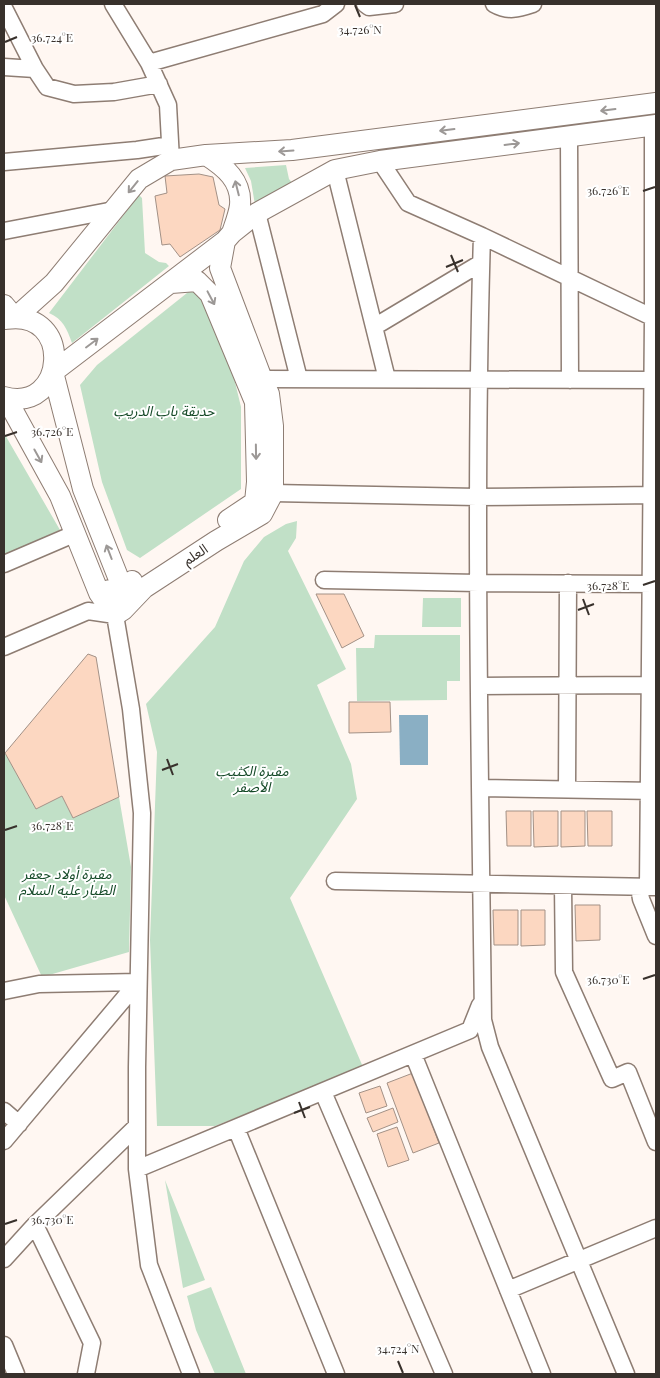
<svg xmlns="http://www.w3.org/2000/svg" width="660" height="1378" font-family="'Playfair Display','Noto Sans Arabic',serif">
<rect width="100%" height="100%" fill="#fff7f2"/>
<path fill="#c1e0c7" d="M286,165l3,14 4,5 -38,21 -4,-24 -6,-13z
M139,195l3,3 3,55 14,9 7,1 3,3 -97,77c-5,-14 -9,-24 -23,-30z
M192,289l10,5 32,84 7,29v82l-101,69 -13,-8 -25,-68 -22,-97 17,-20z
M4,433l56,97 -56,25z
M297,521l-1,17 -8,13 58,118 -29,16 34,79 6,35 -67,99 73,169 -148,59h-58l-7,-186 7,-188 -11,-48 69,-77 29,-66 20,-24 22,-13z
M423,598h38v29h-39z
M375,635h85v46h-13v19l-90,1 -1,-53h18z
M4,750l32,59 26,-13 11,22 46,-21 12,70 -2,85 -87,25 -38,-82z
M165,1180l40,100 -22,8z
M211,1287l35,87h-31l-19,-44 -9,-34z"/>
<path fill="#8aafc4" d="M399,715h29v50h-28z"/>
<path fill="#fcd7c1" stroke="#a39186" d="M199,174l14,3 6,28 6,4 -5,21 -40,27 -10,-13 -8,1 -7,-49 12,-3 -2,-17z
M316,594h28l20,42 -22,12z
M88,654l8,3 23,140 -46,21 -11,-22 -26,13 -31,-56z
M349,702h41l1,30 -42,1z
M506,811h25v35h-24z
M533,811h25v35l-24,1z
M561,811h24v35l-24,1z
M587,811h25v35h-24z
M575,905h25v35l-24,1z
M493,910h25v35h-24z
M521,910h24v35l-24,1z
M413,1073l26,70 -26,10 -26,-70z
M380,1086l7,20 -21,7 -7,-20z
M393,1108l5,14 -25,10 -6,-14z
M397,1127l12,33 -21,7 -11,-33z"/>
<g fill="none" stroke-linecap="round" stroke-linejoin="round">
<defs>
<path id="minor" d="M113,4l36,59 19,42 3,55
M365,4l4,3 26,-3
M494,4c14,8 24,5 39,0
M4,8l31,61
M149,63l174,-49 13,-10
M4,67l31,2 12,18 27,7 40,-2 45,-8
M569,137l1,243
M380,161l28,42 74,33 174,83
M4,162l133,-12 33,-5
M335,170l52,209
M257,213l42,166
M4,231l110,-21
M482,236c-8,261 -2,523 1,784l7,27 136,327
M374,327l107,-64
M262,379l394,1
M273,493l204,4 179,-2
M4,564l70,-30
M324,580l154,3 178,1
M4,647l84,-36 27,4 16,94 11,104 -5,254v102l12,96 42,109
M480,686l176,-1
M481,788l175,3
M567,788l1,-205
M335,881l321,6
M563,886l1,86 48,107 16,-7 28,70
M639,887l2,12 15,37
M648,887l5,-569v-192
M4,991l35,-7 99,-2
M413,1054l129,320
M323,1092l121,282
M4,1111l15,13
M236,1128l100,246
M4,1141l134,-159
M137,1169l333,-139 10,-25
M35,1225l57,118 -6,31
M4,1259l31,-34 102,-99
M508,1290l148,-62
M4,1345l12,29"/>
<path id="major" d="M206,155c19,12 36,26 34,50 -1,9 -5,19 -8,28
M171,283l26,-2 13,13 45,108 2,80 -2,20 -27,18
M4,305l11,13 39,-35 85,-104 32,-19 35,-5 86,-5 364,-47
M4,397c63,17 70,-89 2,-78
M4,399l2,-1 54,98 39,97 7,10
M99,593l23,-6 10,-6
M115,615l7,-28 -39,-98 -30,-117 172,-131 7,-8 25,-20 78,-43 45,-9 276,-36
M115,615l8,-5 21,-22 72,-47 46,-27 11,-21v-67l-4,-32 -7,-15 -42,-111 5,-27"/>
</defs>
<use href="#minor" stroke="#8e7d73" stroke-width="19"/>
<use href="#major" stroke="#8e7d73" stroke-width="22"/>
<use href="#minor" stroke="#fff" stroke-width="16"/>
<use href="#major" stroke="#fff" stroke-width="20"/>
</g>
<defs><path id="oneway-shaft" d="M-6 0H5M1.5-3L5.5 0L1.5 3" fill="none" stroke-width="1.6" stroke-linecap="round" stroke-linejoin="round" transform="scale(1.25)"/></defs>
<g stroke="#9c9896">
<use href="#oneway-shaft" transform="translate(608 110) rotate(173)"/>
<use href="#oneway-shaft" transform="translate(447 130) rotate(173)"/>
<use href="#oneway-shaft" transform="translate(512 144) rotate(-7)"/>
<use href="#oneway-shaft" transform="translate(286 151) rotate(176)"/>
<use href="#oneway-shaft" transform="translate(133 187) rotate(129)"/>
<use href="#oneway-shaft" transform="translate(237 188) rotate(-104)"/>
<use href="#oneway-shaft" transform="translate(211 298) rotate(62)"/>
<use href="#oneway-shaft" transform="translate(92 343) rotate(-37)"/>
<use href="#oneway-shaft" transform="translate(256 452) rotate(89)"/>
<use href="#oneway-shaft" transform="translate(38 456) rotate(61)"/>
<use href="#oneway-shaft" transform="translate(109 552) rotate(-111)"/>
</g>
<path fill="none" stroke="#38312c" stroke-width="2" d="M355,5l5,12M5,42l12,-5M643,191l12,-4M451,255l7,17M446,267l17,-7M5,436l12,-4M643,585l12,-4M583,599l6,16M578,610l16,-6M167,759l6,16M162,770l16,-6M5,830l12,-4M643,979l12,-4M299,1102l6,16M294,1113l16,-6M5,1224l12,-4M398,1361l5,12"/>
<g text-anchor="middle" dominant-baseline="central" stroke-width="4" stroke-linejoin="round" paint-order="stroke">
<g font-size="14" font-style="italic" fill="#144927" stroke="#fff">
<text x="164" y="410">حديقة باب الدريب</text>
<text x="252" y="770">مقبرة الكثيب<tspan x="252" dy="16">الأصفر</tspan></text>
<text x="67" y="873">مقبرة أولاد جعفر<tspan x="67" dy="16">الطيار عليه السلام</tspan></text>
</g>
<g font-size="14" fill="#38312c" stroke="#fff">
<text transform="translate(195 554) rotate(-33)">العلم</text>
</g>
</g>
<g font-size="12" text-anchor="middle" fill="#38312c" stroke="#fff" stroke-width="4" stroke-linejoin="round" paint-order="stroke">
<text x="360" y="34">34.726°N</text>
<text x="52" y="42">36.724°E</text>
<text x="608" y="195">36.726°E</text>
<text x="52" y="436">36.726°E</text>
<text x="608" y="590">36.728°E</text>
<text x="52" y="830">36.728°E</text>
<text x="608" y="984">36.730°E</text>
<text x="52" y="1224">36.730°E</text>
<text x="398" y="1353">34.724°N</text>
</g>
<rect width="660" height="1378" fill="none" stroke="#38312c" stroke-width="10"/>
</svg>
